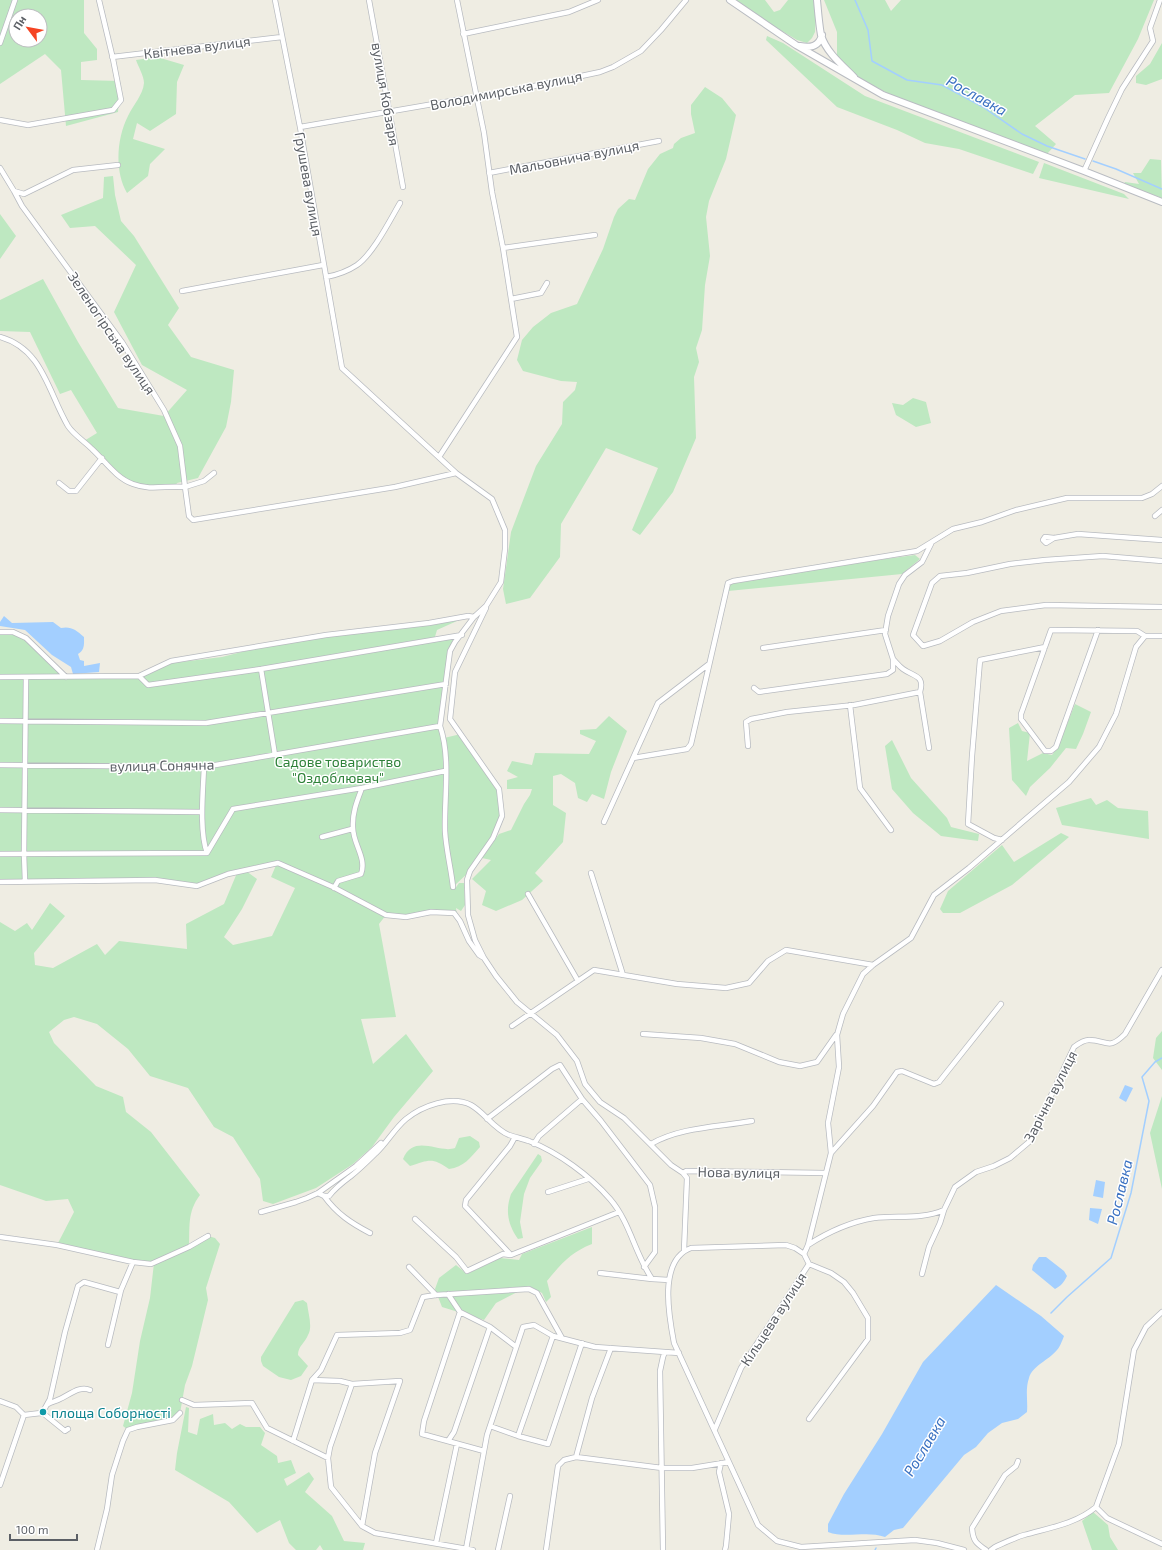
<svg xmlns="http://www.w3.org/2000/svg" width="1162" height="1550" font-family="'Exo 2',sans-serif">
<rect width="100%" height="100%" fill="#efede3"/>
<path fill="#bee8c1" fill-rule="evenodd" d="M0,0h84v33l13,16v11l-16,2v18l39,1 -2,31 -52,14 -5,-56 -16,-16 -45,30zM16,16h24v24h-24z
M730,0h35l9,12 6,-2 8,-10h29l-2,32 -3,6 -5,5 -10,-3z
M824,0h61l6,11 10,-11h253l-16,39 -29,54 -34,2 -40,31 21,18 -9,10 -156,-59 -41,-22 -13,-12v-29z
M767,36l16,7 82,53 174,66 -6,12 -74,-25 -34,-6 -28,-13 -60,-23 -71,-67z
M1162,43v36l-16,6 -10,-2v-7l14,-12z
M157,57l27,8 -7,17 -1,32 -26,17 -13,-8 -4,16 32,10 -15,15 -2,12 -21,17c-13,-22 -10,-56 1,-77 5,-11 15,-21 16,-33 0,-7 -6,-17 -8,-23z
M705,87l17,11 14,17 -10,44 -17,42 -3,16 4,39 -5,29 -3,45 -6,18 3,14 -5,15 2,61 -23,54 -33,43 -8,-5 26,-62 -52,-20 -45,76 -1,33 -30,41 -24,6 -3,-15 8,-57 25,-66 26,-42 1,-22 12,-12 2,-8 -16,-1 -38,-10 -6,-11 5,-20 11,-13 18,-14 26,-9 26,-55 11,-32 4,-8 11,-10 6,1 13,-31 12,-15 13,-6 1,-4 7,-6 14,-5 -4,-19v-9z
M1150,159l11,1 1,38 -38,-14 1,-2 14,2 -6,-11h8z
M1044,163l80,31 5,5 -90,-21z
M113,176l2,19 6,26 13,15 45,72 -11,17 23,32 43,13 -3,32 -5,25 -28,51 -21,5 -2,4 -17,1 -31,-6 -43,-41 13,-8 -26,-43 -11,4 -30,-62 -30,-1v-31l43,-21 35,63 40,66 46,8 23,-26 -45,-25 -28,-53 22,-47 -41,-39 -25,2 -9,-13 42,-17 1,-21z
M0,214l16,22 -16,23z
M913,398l13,4 5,21 -15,4 -20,-12 -4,-12 11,2z
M915,555l5,4 -18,15 -174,17 1,-11z
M468,616l-31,14 -3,10 15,-3 6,5 -5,9 -10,75 4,12 17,-4 38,55 3,27 -9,22 -23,33 -17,16 1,3 5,-7h5l1,22 -4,6 -5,-3 1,7 -7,-3 -44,5 -20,-2 -7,9 17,93 -35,2 12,45 33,-30 27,37 -39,46 -22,30 -19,17 -37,24 -43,16 -10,-3 -3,-22 -27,-42 -19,-10 -26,-39 -38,-12 -22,-27 -31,-25 -23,-7 -10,3 -15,12 5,11 42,43 27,11 3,15 25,20 49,63c-13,17 -10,32 -11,52l19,-11 7,2 5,6 -14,44 2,12 -16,66 -7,19 -5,28 -7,7 -45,10 -5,-4 9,-33 8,-52 10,-43 4,-35 -3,1 -94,-19 17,-33 -6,-13 -22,2 -46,-16v-263l15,9 12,-8 5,7 18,-27 15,13 -31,37 1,12 18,3 44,-24 8,11 14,-14 68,8 -1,-25 38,-20 13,-31 -40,13 -42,-6 -155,2v-250h13l13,6 40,39 73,-1 7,-6 26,-7 50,-6 47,-12zM277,863l-6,14 24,11 -23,48 -39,9 -9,-8 18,-28 15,-30 -11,-8z
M1075,704l16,8 -8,22 -7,15 -10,-1 -16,20 -20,19 -4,9 -14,-16 -3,-52 9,-5 4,8 8,2 -3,28 16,-8 9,2 6,-8z
M609,716l18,15 -16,41 -7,27 -12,-5 -5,8 -9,-4 -3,-15 -14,-9 -8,2v29l13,8 -3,29 -28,31 8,8 -21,19 -26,11 -14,-6 4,-14 -14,-12 19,-19 -9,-2 17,-24 12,-4 13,-26 6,-9 2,-6h-25v-9l11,-3 -11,-6 5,-10 20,4 3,-12 54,1 7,-13 -16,-7v-4l16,-1z
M892,740l19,38 36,40 4,9 28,7 -1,7 -37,-5 -28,-23 -21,-24 -7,-43z
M1091,798l5,7 11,-5 11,8 30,3 1,28 -87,-14 -6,-17z
M1061,833l8,4 -57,48 -52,28h-17l-3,-4 8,-18 54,-46 12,17z
M1162,1031v39l-9,-12 3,-20z
M1162,1096v93l-12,-56z
M470,1136l9,6 1,5c-10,11 -16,20 -31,22 -17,-12 -20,-9 -39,-3l-7,-7c11,-26 36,-5 52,-11l4,-10z
M538,1154l3,2 1,5 -12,17 -6,16 -4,28 3,16 -5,1c-10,-14 -13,-28 -7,-45z
M592,1227v17c-21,8 -31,20 -45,37l4,16 -5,5 -4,-9 -13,-7 -33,17 -12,17 -42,-13 -7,-18 4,-11 17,-13 11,9 33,-16 19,2 3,-6z
M303,1300l4,3c1,10 6,24 1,32 -3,8 -10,11 -10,20l10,11 -7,10 -10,4 -12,-3 -16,-11 -2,-5v-4l34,-55z
M186,1407l3,1 -1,24 9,3 3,-16 13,-5 1,11 11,-2 7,6 8,-5 6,3h14l5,6 -4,12 16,11 1,7 13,-3 5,13 -12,6 3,7 22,-14 5,7 -9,13 27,24 12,25 21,2 -2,7h-40l-3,-5 -4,5h-20l-7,-7 -9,-23 -23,13 -28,-31 -54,-32 2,-17z
M1093,1512l15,13 2,12 8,13h-26l-10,-29z"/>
<path fill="#a3cfff" d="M4,616l8,7 41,-1 8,6c10,-2 15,2 23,9 0,7 1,13 -6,17l2,6 4,1v5l16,-3 -1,9 -26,2 -2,-7 -19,-12 -27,-25 -25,-4v-4z
M1125,1085l8,3 -7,14 -7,-4z
M1096,1180l9,2 -2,16 -10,-2z
M1090,1208l12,1 -4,15 -9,-4z
M1039,1257h7l18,14 3,5c-3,6 -6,10 -12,13l-23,-19 1,-5z
M996,1285l45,31 23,20c-2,5 -4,11 -7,14 -8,10 -25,16 -28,28 -4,12 -1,22 -2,34l-9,7 -16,4 -14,10 -12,14 -12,8 -61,73 -9,2 -9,7c-19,-7 -39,2 -57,-5v-8l16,-30 38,-60 41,-72z"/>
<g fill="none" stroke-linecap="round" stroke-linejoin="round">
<path stroke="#a3cfff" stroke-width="1.5" d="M855,0l13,30 4,31 35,19 35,5 41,22 39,27 25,12 38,13
M1093,161l23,8 46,20
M1051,1313l16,-16 44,-39 20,-65 18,-92 -7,-24 13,-15 7,-4
M875,1550l1,-2"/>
<defs>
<path id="street" d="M275,0l25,127 42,241 114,105 36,26 13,31v19l-4,33 -15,24 -12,11 -19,25 -5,9 -10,75c11,32 4,72 5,105 1,19 6,37 8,56
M369,0l34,187
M463,34l106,-22 29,-12
M0,43l15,-43
M112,57l170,-20
M0,120l28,5 85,-15 8,-10 -8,-41 -14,-59
M300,127l220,-38 80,-17 13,-5 28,-16 20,-21 25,-30
M0,168l14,23 10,3 49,-24 45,-5
M1084,171l24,-53 14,-29 31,-48 -3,-13 10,-28
M489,173l170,-32
M14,191l8,15 100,136 42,68 16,36 5,41 19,-6 10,-8
M503,248l92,-13
M326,277c11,-2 22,-6 31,-12 16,-11 33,-45 43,-62
M182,291l141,-26
M511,299l30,-6 6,-10
M0,337c43,12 48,55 68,89 5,8 17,16 24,23 13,12 24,29 41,35 18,7 34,1 52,3l4,29 4,4 202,-33 61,-14
M439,457l78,-120 -14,-89 -11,-56 -8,-59 -27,-133
M59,483l10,8h7l26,-33
M1155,516l7,-6
M1054,538l-8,5 -3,-3 2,-3 9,1 24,-4 84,6
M1162,561l-59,-5 -58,4 -35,4 -43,9 -27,3 -8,7 -19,52 10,11 17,-5 33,-19 28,-11 45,-6 116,2
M1098,630l-42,117 -5,4h-6l-24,-32v-5l30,-84 86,1 8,5
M0,632h13l13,6 40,39
M763,648l123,-18
M261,669l14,86
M139,676l32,-15 155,-26 103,-12 39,-7 6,1
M0,677l139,-1 9,9 113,-16 201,-34
M754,688l5,4 128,-18 6,-4v-11l-8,-25 3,-18 11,-32 6,-9 17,-13 9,-18
M920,692l9,56
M850,705l10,83 31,42
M0,721l206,2 240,-39
M748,746l-2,-24 5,-3 36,-7 67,-7 66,-13c5,-17 -6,-15 -17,-23 -4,-3 -7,-7 -10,-10
M633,758l54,-9 4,-5 37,-161 5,-2 184,-30 36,-22 29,-7 34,-12 51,-12h75l10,-4 10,-8
M0,765l204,2 236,-41
M204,767c-1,25 -5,63 3,86
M0,810l202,2
M604,822l54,-119 51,-39
M322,837l30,-8
M1002,840l-8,-2 -26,-14 4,-68 8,-96 65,-13
M0,854l207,-1 26,-44 129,-21 83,-17
M591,873l32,102
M25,881l-1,-27 2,-177
M0,882l155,-2 42,6 31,-12 50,-11 55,24 53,28 20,2 25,-5 23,1 6,8 9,20 10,14 5,3 12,18 21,26 40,33 20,26 8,23 15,18 24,16 47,47 12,8
M334,888l4,-7 23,-7c6,-16 -8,-30 -8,-46 -1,-15 4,-27 9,-40
M528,894l50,87
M484,958l-9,-18 -7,-25 -1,-35 3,-9 23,-33 9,-22 -3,-27 -49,-70 5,-47 31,-64
M512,1026l82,-56 83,14 49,4 23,-5 19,-22 18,-11 87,15
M643,1034l58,4 34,6 44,18 21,4 17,-4 19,-27
M487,1119l65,-50 8,-4 22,34 19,22 49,64 5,22v45l-11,15
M515,1137l-5,9 -44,54 -1,6 46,49 108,-43
M534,1144l5,-8 43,-37
M651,1144c29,-17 68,-17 101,-23
M831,1153l42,-47 24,-34 5,-1 32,13 5,-2 62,-78
M548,1192l40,-13
M318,1193l6,3h5c7,-9 14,-14 22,-20 9,-7 17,-15 25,-23 11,-10 18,-24 30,-34 16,-13 45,-24 65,-14 13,7 23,24 38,30 6,2 14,4 20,6 30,12 60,34 81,58 20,23 25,55 42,80l17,1
M324,1196c13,18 27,27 46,37
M261,1212l35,-10 11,-4 11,-5 38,-27 25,-23
M415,1219l41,38 11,14 36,-17 8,1
M0,1237l57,8 76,17 18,2 38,-17 19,-11
M808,1245c20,-13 42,-23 66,-27 23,-3 47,2 70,-8
M684,1250l3,-72 -4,-5 3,-2 140,2
M804,1254l-9,-6 -9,-3 -95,3c-33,12 -22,69 -17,95l84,182 19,16 24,6 114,-7 22,3 27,7
M809,1264l-5,-10 4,-9 23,-92 -3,-30 11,-56 -2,-32 6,-21 20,-40 10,-9 38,-27 23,-43 35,-27 100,-86 30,-35 17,-33 20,-67 9,-11h17
M809,1264l22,9 13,9 9,11 15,25v21l-59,80
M409,1267l27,28
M600,1273l52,6
M922,1274l7,-27 11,-24 4,-13 11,-23 21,-15 18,-6 16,-8 19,-16 45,-95c4,-3 9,-7 15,-7 18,0 19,11 36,-6l37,-64
M448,1294l12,18 30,15
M460,1312l-36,109 -2,13 62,17
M108,1345l13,-55 12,-28
M312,1380l28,1 12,3 -22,63 -2,11 3,29 31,39 13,7 98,17
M352,1384l48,-3 -25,72 -13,73
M182,1400l12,5 58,-2 15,25 61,30
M0,1401l16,6 8,8 -24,70
M48,1404c4,-2 8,-3 12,-5 9,-4 20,-14 30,-9
M41,1413l3,1 21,17 3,-2
M24,1415l17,-2 4,-5 5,-9 15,-67 13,-46 6,-4 36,10
M490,1426l28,10 30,8 34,-101
M715,1429l26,-61 68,-104
M518,1436l35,-100
M293,1441l19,-61 9,-10 16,-35 63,-2 10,-3 13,-33 13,-2 93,-6 8,4 25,45
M448,1441l6,-9 36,-105 25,19
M576,1457l86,11h30l37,-6
M721,1463l-2,9 10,42 -3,32 -1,4
M1096,1507l11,11 55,26
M436,1543l21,-99
M466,1549l21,-114 36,-108 11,-2 19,11 42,11 84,6
M97,1550l10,-41 5,-34 11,-34 5,-11 9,-3 36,-7 7,-7
M498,1550l12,-54
M546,1550l12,-84 6,-6 12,-3 16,-59 19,-50
M663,1550l-3,-179 3,-14 2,-5
M986,1550c-10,-7 -13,-9 -14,-22l33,-53 11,-9 2,-5
M991,1550l4,-3c9,-4 19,-9 29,-12 24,-7 52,-11 72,-28l23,-63 15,-94 12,-23 16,-15"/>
<path id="secondary" d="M730,0l66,45 87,50 201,76 78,31
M817,0c1,11 2,24 4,35 5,17 21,30 33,42
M800,46c10,2 19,1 22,-11"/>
</defs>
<use href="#street" stroke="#b8bbc0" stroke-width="6"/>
<use href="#secondary" stroke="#b9bcc2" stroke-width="8"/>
<use href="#street" stroke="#fff" stroke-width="4.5"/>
<use href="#secondary" stroke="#fff" stroke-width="6"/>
</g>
<circle fill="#0f9aa8" stroke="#fff" stroke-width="1.5" cx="43" cy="1412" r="4"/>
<g text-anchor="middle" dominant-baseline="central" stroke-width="3" stroke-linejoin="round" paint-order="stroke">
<g font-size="14" fill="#5b5f65" stroke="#fff">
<text transform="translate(197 47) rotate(-7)">Квітнева вулиця</text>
<text transform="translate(506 90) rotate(-11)">Володимирська вулиця</text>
<text transform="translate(386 94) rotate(80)">вулиця Кобзаря</text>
<text transform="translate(574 157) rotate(-11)">Мальовнича вулиця</text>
<text transform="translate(309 184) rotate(80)">Грушева вулиця</text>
<text transform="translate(112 333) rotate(56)">Зеленогірська вулиця</text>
<text transform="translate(162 765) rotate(-1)">вулиця Сонячна</text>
<text transform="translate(1050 1096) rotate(-63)">Зарічна вулиця</text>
<text transform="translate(739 1172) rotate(1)">Нова вулиця</text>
<text transform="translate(773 1319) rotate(-57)">Кільцева вулиця</text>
</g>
<g font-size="14" fill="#2e8239" stroke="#fff">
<text x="338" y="761">Садове товариство<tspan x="338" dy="16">"Оздоблювач"</tspan></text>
</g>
<g font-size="14" fill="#0d838f" stroke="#fff" text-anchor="start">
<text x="51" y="1412">площа Соборності</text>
</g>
<g font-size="15" font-style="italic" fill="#3b72c2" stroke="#fff">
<text transform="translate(977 95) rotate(29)">Рославка</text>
<text transform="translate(1119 1192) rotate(-76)">Рославка</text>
<text transform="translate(924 1446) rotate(-59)">Рославка</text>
</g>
</g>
<g transform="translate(28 28) rotate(302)"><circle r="19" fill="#ffffff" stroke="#bdbfc1"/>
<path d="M0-3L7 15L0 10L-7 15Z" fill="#f54423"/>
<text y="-6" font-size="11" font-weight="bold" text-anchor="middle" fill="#5b5f65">Пн</text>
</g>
<path d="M10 1534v6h67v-6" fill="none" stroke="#5b5f65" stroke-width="2"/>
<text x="16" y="1534" font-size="12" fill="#5b5f65" stroke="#ffffff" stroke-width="3" paint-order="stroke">100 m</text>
</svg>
